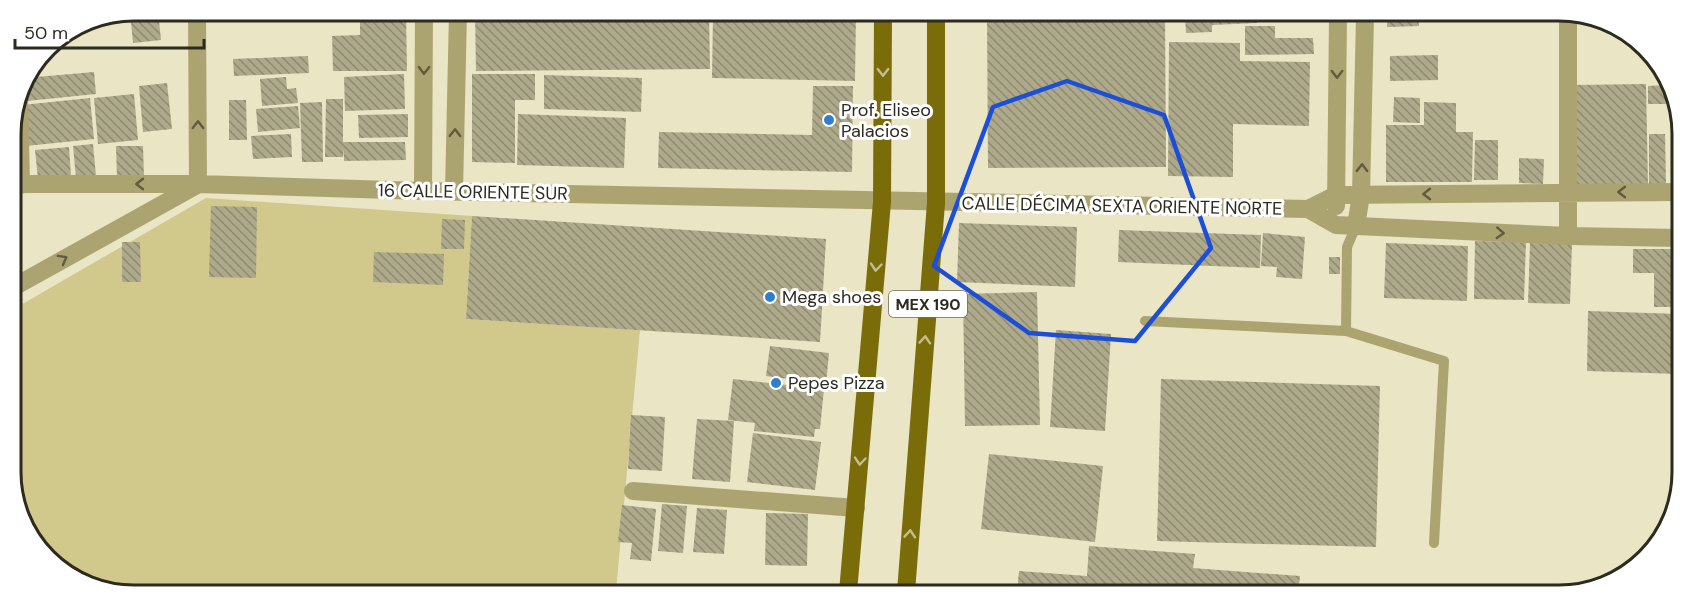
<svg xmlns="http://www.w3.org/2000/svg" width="1693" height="606" font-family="'DM Sans',sans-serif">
<defs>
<pattern id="building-back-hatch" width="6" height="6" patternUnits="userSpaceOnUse" patternTransform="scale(1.5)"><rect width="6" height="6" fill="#ada98a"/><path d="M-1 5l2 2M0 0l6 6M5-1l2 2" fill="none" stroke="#8d8a70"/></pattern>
</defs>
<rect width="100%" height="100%" fill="#e9e5c5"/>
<path fill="#d1c88c" d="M206,198l266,18 -6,103 174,11 -24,261 -522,-2 -53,-35 -28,-58 -1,-186z"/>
<path fill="url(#building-back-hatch)" d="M134,10l24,1 3,29 -28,3 -3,-32z
M360,11l46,1 1,59h-74l-1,-35 28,-1z
M475,12l234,1 1,56 -234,2z
M713,13l143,1 -1,67 -143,-3z
M987,14l178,1 1,152 -178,1z
M1185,15h72v8l-45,2v7l-26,1z
M1266,15l47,1v4l-47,-1z
M1387,16h31l1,10 -32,1z
M1245,26h30v12h38l1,16 -69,1z
M1169,42l71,1v18l70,1 -1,64 -76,-2v53l-65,-1z
M1438,55v25l-48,1v-25z
M308,56l1,17 -75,3 -1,-17z
M94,72l2,22 -69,7 -2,-23z
M404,74l1,35 -60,2 -1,-34z
M472,74h63v26h-20v63l-43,-1z
M544,75l98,3 -1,34 -97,-3z
M286,77l1,12 9,-1 2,15 -36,3 -2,-27z
M167,83l5,46 -29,3 -4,-46z
M1646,84l2,100 -72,1 -1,-100z
M1667,85l14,32v25h-7l-1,-38h-25v-18z
M813,86h40l-1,86 -194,-4 1,-36 153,3z
M134,94l4,46 -40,4 -4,-46z
M1394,97l26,1v25l-27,-1z
M90,98l4,41 -68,7 -4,-41z
M326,99h17v43h62l1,18 -62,1v-12l-1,8h-18z
M229,100h17l1,40h-18z
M322,102l1,60h-21l-2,-59z
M1424,102l32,1v29h17l-1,50h-86v-57h38z
M298,106l2,22 -42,4 -2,-23z
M408,114v23l-49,1 -1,-23z
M518,114l108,4 -2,50 -107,-3z
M291,134l1,23 -39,2 -2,-23z
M1649,134h16l1,50h-17z
M1475,140h23v40h-24z
M93,144l3,32 -20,2 -3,-32z
M116,146h27l1,31 -27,1z
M69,147l2,29 -33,3 -3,-29z
M1519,158l25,1 -1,25 -24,-1z
M211,206l46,1 -1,71 -47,-1z
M472,216l354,23 -6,103 -354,-23z
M442,219l23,1 -1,29h-23z
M959,223l118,4 -2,60 -118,-5z
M1119,230l142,5 -1,33 -142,-6z
M1263,233l42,4 -3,42 -26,-2 1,-10 -16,-1z
M1475,241l51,1 -2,58 -50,-1z
M122,242h18l1,40h-19z
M1386,243l82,3 -1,55 -83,-3z
M1530,243l42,1 -2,60 -42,-1z
M1633,249h47l-1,58h-25v-34h-21z
M374,252l70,2 -1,31 -70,-3z
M1329,257h11v17h-11z
M1037,292l3,133 -75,1 -2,-132z
M1588,311l91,3 -1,60 -91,-3z
M1056,330l55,4 -6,97 -55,-4z
M770,346l59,7 -3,31 -60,-8z
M733,379l91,10 -4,40h-5l-1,8 -60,-6 1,-8 -27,-3z
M1161,379l219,7 -4,161 -219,-6z
M631,415l34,2 -3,54 -34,-2z
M697,419l37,2 -4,61 -38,-3z
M753,433l68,9 -6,48 -68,-8z
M989,454l114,12 -8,76 -114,-13z
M662,504l25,2 -4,47 -25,-2z
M622,505l34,4 -5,52 -21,-2 2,-16 -14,-1z
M697,508l30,2 -3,44 -31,-2z
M766,513l42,1 -1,52 -42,-1z
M1089,546l106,8 -2,14 107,8 -2,18 -281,-1 2,-22 68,5z"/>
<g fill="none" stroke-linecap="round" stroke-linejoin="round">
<path stroke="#aca470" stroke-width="10" d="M1356,226l-9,21 -1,84 98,30 -10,182
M1145,321l201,10"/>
<path stroke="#aca470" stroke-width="18" d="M197,11l1,173
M1568,17v219
M19,95l2,90
M11,184h187l225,7 885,18 28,-14 344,-3
M423,191l1,-179
M454,192l4,-180
M1336,206l2,-190
M1308,209l28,16 232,11 112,2
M1356,226l5,-31 4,-179
M12,288l185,-103
M633,491l223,17"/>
<path stroke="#7a6d09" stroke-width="18" d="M848,592l34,-390 1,-188
M906,592l30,-389v-189"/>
</g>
<defs><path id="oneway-chevron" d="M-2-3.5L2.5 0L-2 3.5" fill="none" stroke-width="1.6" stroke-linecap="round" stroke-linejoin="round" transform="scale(1.5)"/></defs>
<g stroke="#605b3f">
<use href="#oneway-chevron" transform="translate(424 70) rotate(91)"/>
<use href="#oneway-chevron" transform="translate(1337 74) rotate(90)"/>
<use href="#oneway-chevron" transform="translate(198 125) rotate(-90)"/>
<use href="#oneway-chevron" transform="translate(455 133) rotate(-89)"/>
<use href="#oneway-chevron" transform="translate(1362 168) rotate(-89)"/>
<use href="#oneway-chevron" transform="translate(140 184) rotate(180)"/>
<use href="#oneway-chevron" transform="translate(1622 192) rotate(180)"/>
<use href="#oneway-chevron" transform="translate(1427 194) rotate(179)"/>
<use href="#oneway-chevron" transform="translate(1500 233) rotate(3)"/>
<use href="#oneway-chevron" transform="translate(63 259) rotate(-29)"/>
</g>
<g stroke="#c3bd90">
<use href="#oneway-chevron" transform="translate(883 72) rotate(90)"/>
<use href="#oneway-chevron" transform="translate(876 267) rotate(95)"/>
<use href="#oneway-chevron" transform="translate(925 340) rotate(-86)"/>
<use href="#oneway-chevron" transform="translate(860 461) rotate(95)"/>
<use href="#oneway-chevron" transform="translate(910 534) rotate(-86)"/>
</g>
<path fill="none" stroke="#1d4ed8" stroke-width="4.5" stroke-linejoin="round" d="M1067,81l97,34 47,133 -76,93 -106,-8 -95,-67 59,-159z"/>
<g fill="#2e80cf" stroke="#fff" stroke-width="2">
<circle cx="829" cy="120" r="6"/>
<circle cx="770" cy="297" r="6"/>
<circle cx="776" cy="383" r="6"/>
</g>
<g text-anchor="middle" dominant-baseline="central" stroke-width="6" stroke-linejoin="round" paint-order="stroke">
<rect fill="#fff" stroke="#6c6b62" stroke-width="1.5" x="889" y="291" width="78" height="26" rx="4.5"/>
<g font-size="16" font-weight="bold" fill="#2d2b1f">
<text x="928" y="304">MEX 190</text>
</g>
<g font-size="18" fill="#2d2b1f" stroke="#fff" text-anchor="start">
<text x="841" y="110">Prof. Eliseo<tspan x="841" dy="21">Palacios</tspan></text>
<text x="782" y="297">Mega shoes</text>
<text x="788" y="383">Pepes Pizza</text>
</g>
<g font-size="18" fill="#2d2b1f" stroke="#fff">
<text transform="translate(473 192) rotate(1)">16 CALLE ORIENTE SUR</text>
<text transform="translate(1122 206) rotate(1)">CALLE DÉCIMA SEXTA ORIENTE NORTE</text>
</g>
</g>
<path d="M0 0H1693V606H0ZM134 21H1559A113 113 0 0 1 1672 134V472A113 113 0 0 1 1559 585H134A113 113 0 0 1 21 472V134A113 113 0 0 1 134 21Z" fill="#fff" fill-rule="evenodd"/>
<path fill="none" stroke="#2d2b1f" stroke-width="3" d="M134 21H1559A113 113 0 0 1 1672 134V472A113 113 0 0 1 1559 585H134A113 113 0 0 1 21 472V134A113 113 0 0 1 134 21Z"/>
<path d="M15 39v9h189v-9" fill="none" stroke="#2d2b1f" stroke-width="3"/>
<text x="24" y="39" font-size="18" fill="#2d2b1f" stroke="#ffffff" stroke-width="4.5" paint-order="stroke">50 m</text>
</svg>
